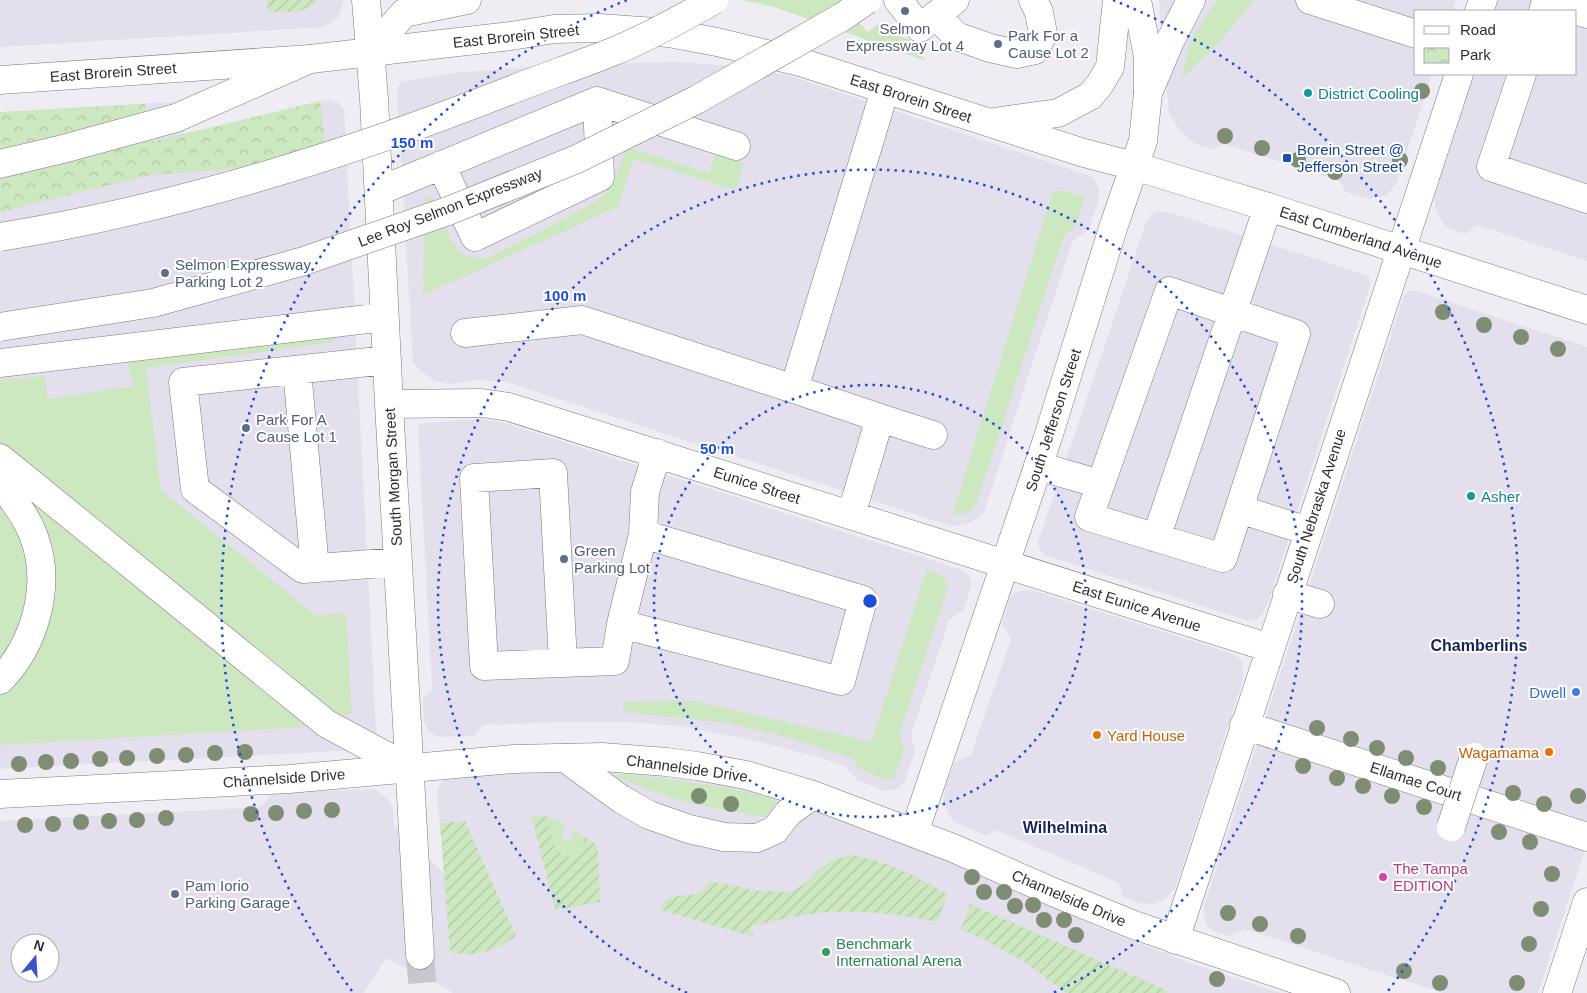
<svg xmlns="http://www.w3.org/2000/svg" width="1587" height="993" font-family="Arial,sans-serif">
<defs>
<pattern id="park-crowns" width="20" height="18" patternUnits="userSpaceOnUse" patternTransform="scale(1.25)"><rect width="20" height="18" fill="#cde7c0"/><path d="M2 6a3 3 0 1 1 6 0M12 15a3 3 0 1 1 6 0" fill="none" stroke="#b0c6a5"/></pattern>
<pattern id="garden-furrows" width="10" height="10" patternUnits="userSpaceOnUse" patternTransform="scale(1.25)"><rect width="10" height="10" fill="#cde7c0"/><path d="M-1 1l2-2M0 10L10 0M9 11l2-2" fill="none" stroke="#b0c6a5"/></pattern>
</defs>
<rect width="100%" height="100%" fill="#efedf3"/>
<path fill="#e3dfec" fill-rule="evenodd" d="M0,0h344l-5,17 -15,10 -324,20z
M1159,0h297l-3,11h-37v63h16l-35,108 -10,13 -19,4 -22,-7 -6,-11 -116,-37 -12,5 -16,-5 -16,-13 -11,-18z
M1498,0h89v261l-110,-36 -12,9 -16,-5 -6,-6 -7,-13 -2,-12 40,-124h102v-63h-82z
M679,62l52,4 56,9 306,102 6,13 -1,11 -9,28 -17,13 -88,270 -12,10 -13,4 -11,-1 -442,-143 -30,-2 -25,4 -17,-3 -14,-11 -7,-8 -16,-273 4,-7 51,-9 103,-8z
M331,100l7,2 6,8 33,639 -377,20v-657l172,-10 13,32 135,-33z
M1158,212h10l195,62 6,3 2,5 -103,321 -6,12 -6,5 -8,1 -203,-66 -6,-6 -1,-7 109,-322 5,-6z
M1408,291h8l171,56v497l-49,149h-95l-198,-64 -15,7 -15,-4 -8,-6 -3,-10v-10l200,-610z
M482,419l23,4 457,147 7,6 3,7 -9,27 -14,10 -38,115 4,16 -11,32 -9,7 -11,1 -27,-11 -12,-14 -34,-11 -59,-15 -71,-14 -51,-4h-67l-80,3 -9,11 -30,1 -8,-1 -8,-6 -4,-8 -1,-24 8,-7 1,-6 -14,-258 1,-2 7,-2z
M1024,590l11,1 198,63 9,7 1,11 -1,11 -67,206 -10,10 -11,5 -16,-1 -16,-7 -3,-13 -123,-53 -10,6 -32,-14 -6,-8 -4,-13 2,-17 8,-21 17,-8 40,-116 -9,-16 8,-25 6,-6z
M541,772l111,2 79,12 55,13 162,61 158,71 98,37 77,25h-829v-2l-66,-33 -22,35h-364v-172l260,-14 14,-14 100,-4 9,6 8,8 3,9v13l50,48 -7,-82 4,-9 9,-5zM20,943h30v30h-30z"/>
<path fill="#cde7c0" d="M742,0h99l26,32 15,-10 11,13 16,4 17,22 -152,-54z
M1217,0h37l-35,43 -37,36 8,-38z
M626,147l83,26 6,-19 29,9 -8,27 -102,-31 -16,48 -195,88 2,-101c4,3 10,6 12,10 3,4 4,10 6,15 8,24 16,42 45,39l109,-57c18,-16 22,-31 29,-54z
M1053,191h11l21,6 -9,27 -12,12 -88,269 -6,7 -11,3 -6,-2z
M333,334l1,8 -188,26 15,122 154,125 31,-2 6,100 -48,14 -304,18v-365l45,-4 3,23 85,-13 -5,-23z
M927,569c11,4 18,7 21,18l-48,145 4,18 -10,28 -8,2 -26,-11 -8,-11 -70,-22 -55,-13 -103,-11 -1,-10 72,-1 176,41z
M626,774l99,13 50,12 2,4 -12,14c-25,-5 -50,-8 -75,-14 -25,-7 -49,-16 -73,-26l-1,-2z
M546,816l18,7 -2,16 10,1 1,-11 11,8 -3,16 -4,4c-25,1 -25,-21 -31,-41z"/>
<path fill="url(#park-crowns)" d="M320,101l7,60 -176,14 -151,37v-100l145,-8 5,38z"/>
<path fill="url(#garden-furrows)" d="M267,0h50c-10,15 -33,12 -49,12z
M546,816c6,19 6,43 31,41l4,-4 3,-16 14,9 2,56 -45,8 -23,-93z
M465,821l51,115c-20,15 -41,22 -66,16l-10,-129z
M853,855c35,6 64,22 94,39l-9,28c-43,-8 -85,-14 -128,-8 -20,3 -41,8 -61,13l5,10 -93,-27c6,-27 37,-2 49,-29l49,10 32,1 16,-10 12,-13 13,-9z
M970,904l198,87 -1,2h-101l-41,-31 -38,-21 -26,-12z"/>
<g fill="none" stroke-linecap="round" stroke-linejoin="round">
<path stroke="#c9c7cc" stroke-width="28" stroke-dasharray="28 14" stroke-linecap="butt" d="M420,955l3,38"/>
<defs>
<path id="minor" d="M366,0l8,99 15,305 31,551
M898,0l22,28 35,-28
M1310,0l106,34
M1479,11l4,-11
M1543,11l3,-10 41,13
M936,15l20,21 34,12 27,6 18,-4 8,-16 -4,-22 -6,-12
M1522,74l-31,93 96,32
M441,165l34,72 125,-60 -3,-76
M379,191l218,-90 139,45
M1169,291l127,43 -73,224 -134,-41z
M465,333l117,-13 212,69
M387,360l-204,22 12,107 108,80 95,-7
M0,363l384,-46
M297,370l18,198
M389,404l93,-1 27,4 761,241
M880,418l53,17
M1038,466l62,18
M1239,509l69,22
M851,515l29,-97 -86,-29 91,-299
M1156,538l112,-331
M1287,594l33,10
M621,624l220,57 22,-81 -220,-66
M563,662l-10,-189 -79,5 10,188 131,-5 6,-37 22,-90 2,-42 12,-39
M1244,725l343,112
M565,758l56,41 28,16 40,14 35,8 33,1 18,-8 13,-17 25,-18
M1175,940l284,-866
M1557,993l30,-91"/>
<path id="major" d="M0,80l310,-21 201,-23 43,-7 45,-1 70,5 48,9 83,20 284,91 50,13 134,41 319,103
M994,122l64,-9 32,-17 10,-12 10,-17 7,-67
M0,794l289,-15 224,-20 89,-2 65,5 30,4 49,9 67,20 140,53 100,44 81,33 202,68
M914,833l134,-396 66,-212 29,-84 5,-48v-36l-11,-57"/>
<path id="highway" d="M371,51l33,-38 63,-13
M1148,93l22,-52 21,-41
M0,164l63,-15 113,-31 134,-59
M0,458l327,266 82,44
M0,482c12,17 27,35 34,55 18,48 1,108 -34,143"/>
</defs>
<use href="#minor" stroke="#7b797e" stroke-width="29"/>
<use href="#major" stroke="#7b797e" stroke-width="29"/>
<use href="#highway" stroke="#7b797e" stroke-width="29"/>
<use href="#minor" stroke="#fff" stroke-width="28"/>
<use href="#major" stroke="#fff" stroke-width="28"/>
<use href="#highway" stroke="#fff" stroke-width="28"/>
<defs>
<path id="minor-bridge" d="M1451,827l23,-70"/>
<path id="highway-bridge" d="M0,237c174,-28 343,-81 506,-145 35,-14 71,-26 106,-40 35,-14 69,-33 102,-52
M0,327l153,-24 151,-42 144,-50 129,-52 119,-59 146,-83 25,-17"/>
</defs>
<use href="#minor-bridge" stroke="#7b797e" stroke-width="29" stroke-linecap="butt"/>
<use href="#highway-bridge" stroke="#7b797e" stroke-width="29" stroke-linecap="butt"/>
<use href="#minor-bridge" stroke="#fff" stroke-width="28"/>
<use href="#highway-bridge" stroke="#fff" stroke-width="28"/>
</g>
<g fill="#7e8d73">
<circle cx="1422" cy="91" r="8"/>
<circle cx="1225" cy="136" r="8"/>
<circle cx="1262" cy="148" r="8"/>
<circle cx="1298" cy="160" r="8"/>
<circle cx="1400" cy="160" r="8"/>
<circle cx="1335" cy="172" r="8"/>
<circle cx="1443" cy="312" r="8"/>
<circle cx="1484" cy="325" r="8"/>
<circle cx="1521" cy="337" r="8"/>
<circle cx="1558" cy="349" r="8"/>
<circle cx="1317" cy="728" r="8"/>
<circle cx="1351" cy="739" r="8"/>
<circle cx="1377" cy="748" r="8"/>
<circle cx="245" cy="752" r="8"/>
<circle cx="215" cy="753" r="8"/>
<circle cx="186" cy="755" r="8"/>
<circle cx="157" cy="756" r="8"/>
<circle cx="127" cy="758" r="8"/>
<circle cx="1406" cy="758" r="8"/>
<circle cx="100" cy="759" r="8"/>
<circle cx="71" cy="761" r="8"/>
<circle cx="46" cy="762" r="8"/>
<circle cx="19" cy="764" r="8"/>
<circle cx="1303" cy="766" r="8"/>
<circle cx="1438" cy="768" r="8"/>
<circle cx="1337" cy="778" r="8"/>
<circle cx="1363" cy="786" r="8"/>
<circle cx="1513" cy="793" r="8"/>
<circle cx="699" cy="796" r="8"/>
<circle cx="1392" cy="796" r="8"/>
<circle cx="1578" cy="796" r="8"/>
<circle cx="731" cy="804" r="8"/>
<circle cx="1544" cy="804" r="8"/>
<circle cx="1424" cy="807" r="8"/>
<circle cx="332" cy="810" r="8"/>
<circle cx="304" cy="811" r="8"/>
<circle cx="276" cy="813" r="8"/>
<circle cx="251" cy="814" r="8"/>
<circle cx="166" cy="818" r="8"/>
<circle cx="137" cy="820" r="8"/>
<circle cx="109" cy="821" r="8"/>
<circle cx="81" cy="822" r="8"/>
<circle cx="53" cy="824" r="8"/>
<circle cx="25" cy="825" r="8"/>
<circle cx="1499" cy="832" r="8"/>
<circle cx="1530" cy="842" r="8"/>
<circle cx="1552" cy="874" r="8"/>
<circle cx="972" cy="877" r="8"/>
<circle cx="984" cy="892" r="8"/>
<circle cx="1004" cy="892" r="8"/>
<circle cx="1033" cy="905" r="8"/>
<circle cx="1015" cy="906" r="8"/>
<circle cx="1541" cy="909" r="8"/>
<circle cx="1228" cy="913" r="8"/>
<circle cx="1044" cy="920" r="8"/>
<circle cx="1064" cy="920" r="8"/>
<circle cx="1260" cy="924" r="8"/>
<circle cx="1076" cy="935" r="8"/>
<circle cx="1298" cy="936" r="8"/>
<circle cx="1529" cy="944" r="8"/>
<circle cx="1404" cy="971" r="8"/>
<circle cx="1217" cy="979" r="8"/>
<circle cx="1440" cy="983" r="8"/>
<circle cx="1517" cy="983" r="8"/>
</g>
<g fill="none" stroke="#1d4ed8" stroke-width="2.5" stroke-dasharray="2.5 5">
<circle cx="870" cy="601" r="216"/>
<path d="M687 993A432 432 0 1 1 1053 993"/>
<path d="M352 991A648 648 0 0 1 627 0M1113 0A648 648 0 0 1 1388 991"/>
</g>
<g fill="#5c6f8a" stroke="#fff" stroke-width="2">
<circle cx="905" cy="11" r="5"/>
<circle cx="998" cy="44" r="5"/>
<circle cx="165" cy="273" r="5"/>
<circle cx="246" cy="428" r="5"/>
<circle cx="564" cy="559" r="5"/>
<circle cx="175" cy="894" r="5"/>
</g>
<g fill="#0f9aa8" stroke="#fff" stroke-width="2">
<circle cx="1308" cy="93" r="5"/>
<circle cx="1471" cy="496" r="5"/>
</g>
<rect fill="#1a4fb4" stroke="#fff" stroke-width="2" x="1282" y="153" width="10" height="10" rx="2.5"/>
<circle fill="#3f7fe0" stroke="#fff" stroke-width="2" cx="1576" cy="692" r="5"/>
<g fill="#e8710a" stroke="#fff" stroke-width="2">
<circle cx="1097" cy="735" r="5"/>
<circle cx="1549" cy="752" r="5"/>
</g>
<circle fill="#d1479c" stroke="#fff" stroke-width="2" cx="1383" cy="877" r="5"/>
<circle fill="#2e9e5b" stroke="#fff" stroke-width="2" cx="826" cy="952" r="5"/>
<g text-anchor="middle" dominant-baseline="central" stroke-width="4" stroke-linejoin="round" paint-order="stroke">
<g font-size="15" fill="#4e5e75" stroke="#fff" text-anchor="start">
<text x="905" y="28" text-anchor="middle">Selmon<tspan x="905" dy="17">Expressway Lot 4</tspan></text>
<text x="1008" y="35">Park For a<tspan x="1008" dy="17">Cause Lot 2</tspan></text>
<text x="175" y="264">Selmon Expressway<tspan x="175" dy="17">Parking Lot 2</tspan></text>
<text x="256" y="419">Park For A<tspan x="256" dy="17">Cause Lot 1</tspan></text>
<text x="574" y="550">Green<tspan x="574" dy="17">Parking Lot</tspan></text>
<text x="185" y="885">Pam Iorio<tspan x="185" dy="17">Parking Garage</tspan></text>
</g>
<g font-size="15" fill="#2f2e31" stroke="#fff">
<text transform="translate(516 36) rotate(-6)">East Brorein Street</text>
<text transform="translate(113 72) rotate(-4)">East Brorein Street</text>
<text transform="translate(911 98) rotate(18)">East Brorein Street</text>
<text transform="translate(450 207) rotate(-21)">Lee Roy Selmon Expressway</text>
<text transform="translate(1361 237) rotate(18)">East Cumberland Avenue</text>
<text transform="translate(1053 420) rotate(-72)">South Jefferson Street</text>
<text transform="translate(393 477) rotate(-93)">South Morgan Street</text>
<text transform="translate(757 485) rotate(18)">Eunice Street</text>
<text transform="translate(1316 506) rotate(-72)">South Nebraska Avenue</text>
<text transform="translate(1137 606) rotate(18)">East Eunice Avenue</text>
<text transform="translate(687 768) rotate(8)">Channelside Drive</text>
<text transform="translate(284 778) rotate(-4)">Channelside Drive</text>
<text transform="translate(1416 781) rotate(18)">Ellamae Court</text>
<text transform="translate(1069 898) rotate(23)">Channelside Drive</text>
</g>
<g font-size="15" fill="#0d838f" stroke="#fff" text-anchor="start">
<text x="1318" y="93">District Cooling</text>
<text x="1481" y="496">Asher</text>
</g>
<g font-size="15" fill="#164399" stroke="#fff" text-anchor="start">
<text x="1297" y="149">Borein Street @<tspan x="1297" dy="17">Jefferson Street</tspan></text>
</g>
<g font-size="15" fill="#366cbe" stroke="#fff" text-anchor="end">
<text x="1566" y="692">Dwell</text>
</g>
<g font-size="15" fill="#c56008" stroke="#fff" text-anchor="start">
<text x="1107" y="735">Yard House</text>
<text x="1539" y="752" text-anchor="end">Wagamama</text>
</g>
<g font-size="15" fill="#b23c85" stroke="#fff" text-anchor="start">
<text x="1393" y="868">The Tampa<tspan x="1393" dy="17">EDITION</tspan></text>
</g>
<g font-size="15" fill="#27864d" stroke="#fff" text-anchor="start">
<text x="836" y="943">Benchmark<tspan x="836" dy="17">International Arena</tspan></text>
</g>
<g font-size="16" font-weight="bold" fill="#162359" stroke="#fff">
<text x="1479" y="645">Chamberlins</text>
<text x="1065" y="827">Wilhelmina</text>
</g>
</g>
<circle cx="870" cy="601" r="8" fill="#1d4ed8" stroke="#fff" stroke-width="2.5"/>
<g font-size="15" text-anchor="middle" font-weight="bold" fill="#1d4ed8" stroke="#fff" stroke-width="4" stroke-linejoin="round" paint-order="stroke">
<text x="412" y="148">150 m</text>
<text x="565" y="301">100 m</text>
<text x="717" y="454">50 m</text>
</g>
<rect x="1414" y="10" width="162" height="65" fill="#ffffff" stroke="#acabad"/>
<rect x="1424" y="26" width="25" height="8" fill="#ffffff" stroke="#acabad"/>
<text x="1460" y="35" font-size="15" fill="#2f2e31">Road</text>
<rect x="1424" y="48" width="25" height="15" fill="url(#park-crowns)" stroke="#acabad"/>
<text x="1460" y="60" font-size="15" fill="#2f2e31">Park</text>
<g transform="translate(35 958) rotate(18)"><circle r="24" fill="#ffffff" stroke="#acabad"/>
<path d="M0-4L9 19L0 12L-9 19Z" fill="#3b55c8"/>
<text y="-8" font-size="14" font-weight="bold" text-anchor="middle" fill="#2f2e31">N</text>
</g>
</svg>
